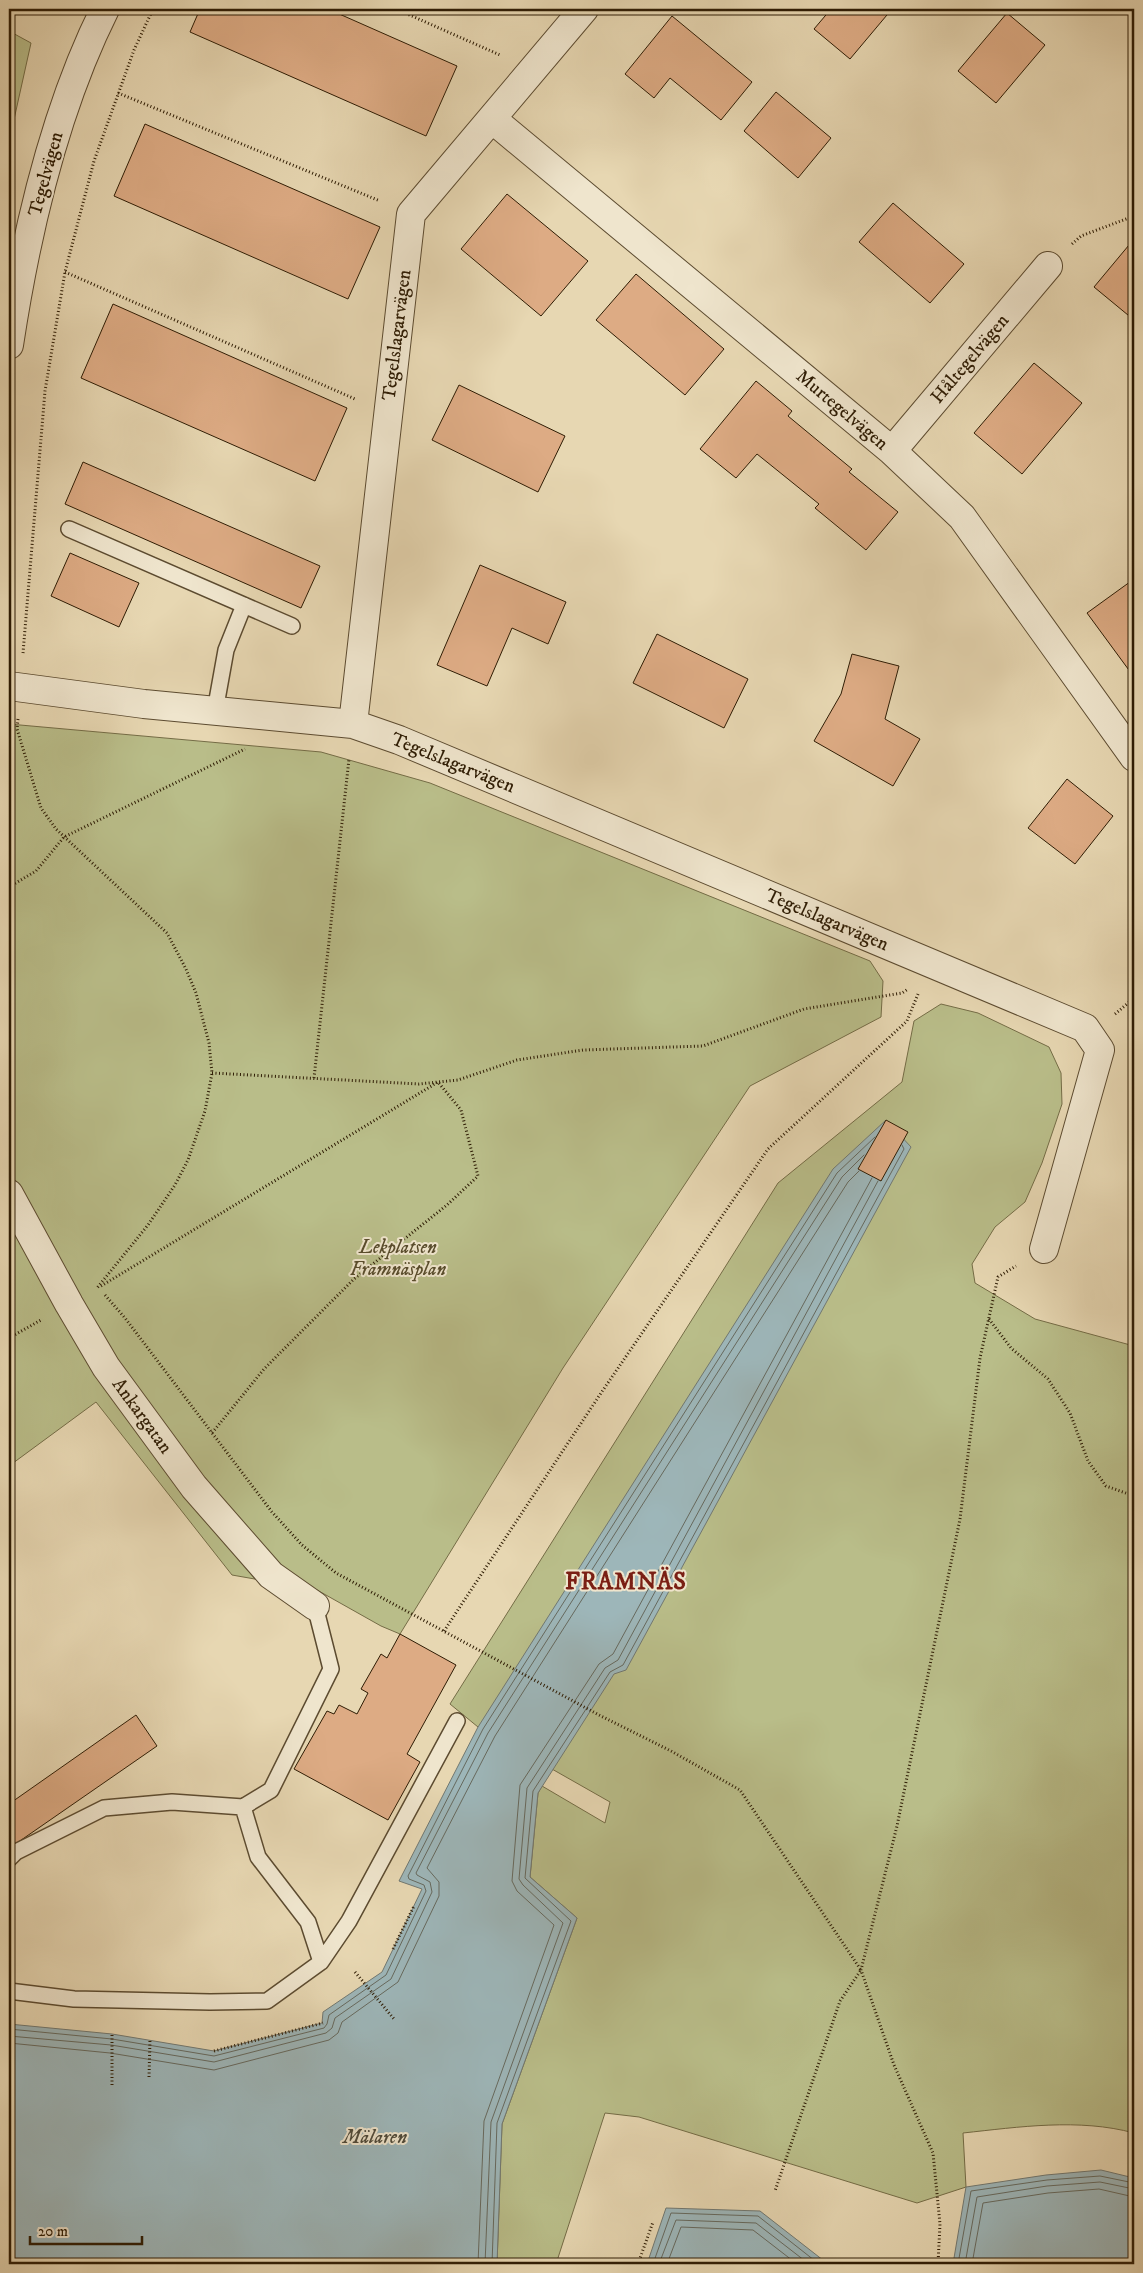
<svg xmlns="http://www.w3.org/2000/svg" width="1143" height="2273" font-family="'IM FELL DW Pica',serif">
<rect width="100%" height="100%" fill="#e7d7b2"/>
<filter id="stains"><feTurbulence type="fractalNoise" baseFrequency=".004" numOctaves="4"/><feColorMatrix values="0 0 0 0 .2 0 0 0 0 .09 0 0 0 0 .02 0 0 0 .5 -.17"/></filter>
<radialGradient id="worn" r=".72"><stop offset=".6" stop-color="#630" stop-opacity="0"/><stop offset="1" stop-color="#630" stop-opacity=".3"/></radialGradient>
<path fill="#b9bd89" stroke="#746c46" d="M9,31l22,12 -22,99z
M9,724l312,28 109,31 440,178 13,20 -2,36 -131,69 -187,282 -163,266 -19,-8 -64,-36 -85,-15 -136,-173 -87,64v-196l3,-3 -3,-6z
M941,1004l37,9 71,34 12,26 1,31 -20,59 -17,39 -30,25 -23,37 3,19 60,36 99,27v787c-55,-15 -115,-6 -171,0l3,54 -49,16 -278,-86 -34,-4 -49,151h-59l5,-140 75,-206 -47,-41 8,-84 4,-7 63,37 5,-21 -132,-75 -28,-23 328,-521 124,-101 12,-61z"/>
<path fill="#9db6b9" stroke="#717871" d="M886,1120l25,27 -285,523 -12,4 -76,119 -8,84 47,41 -75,206 -5,140h-488v-240l103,10 102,17 108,-28 1,-11 59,-40 40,-83 -23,-8 79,-154 355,-558z
M1101,2170l33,8v86h-181l13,-77 80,-12z
M666,2208l94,3 68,53h-181z"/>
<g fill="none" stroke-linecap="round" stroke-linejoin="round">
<path stroke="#66695e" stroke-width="1" d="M9,2029l103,10 102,17 110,-28 3,-4 2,-9 57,-40 40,-84 -2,-6 -15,-6 -1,-3 75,-147 354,-556 38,-36
M9,2036l102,9 103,17 112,-29 6,-5 3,-10 56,-39 41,-87 -2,-10 -13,-7 -1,-2 72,-140 354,-556 22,-22
M9,2043l101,10 104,17 115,-30 9,-7 4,-11 56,-40 41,-86v-14l-12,-14 68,-132 353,-554 11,-11
M478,2264l6,-143 70,-196 -37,-34 -5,-10 8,-96 79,-121 14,-10 259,-476
M485,2264l6,-142 72,-199 -40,-38 -4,-6 8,-91 78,-120 13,-8 260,-479
M492,2264l5,-141 74,-202 -46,-43 8,-87 77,-119 13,-7 281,-516 -2,-4
M653,2264l18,-51 87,3 61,48
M659,2264l17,-44 80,3 53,41
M667,2264l14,-37 72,3 44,34
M958,2264l13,-73 76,-11 53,-4 34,7
M965,2264l12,-67 70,-11 53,-4 34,7
M972,2264l11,-61 65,-10 51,-4 35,8"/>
</g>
<path fill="#ddab84" stroke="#2e1c04" d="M200,9h128l129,57 -31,70 -236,-104z
M831,9h61l-42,50 -36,-30z
M1007,13l38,32 -49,58 -38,-32z
M672,16l80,66 -31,38 -51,-42 -16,20 -29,-24z
M776,92l55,46 -33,40 -54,-47z
M145,124l235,103 -32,72 -234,-103z
M507,194l81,67 -47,55 -80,-67z
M893,203l71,61 -34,39 -71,-61z
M1129,245l5,5v70l-40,-33z
M636,274l88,75 -39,46 -89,-75z
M113,304l234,104 -32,73 -234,-103z
M1034,363l48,40 -60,71 -48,-41z
M756,381l36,30 -4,5 64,53 -3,3 49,40 -32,38 -51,-42 4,-4 -62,-50 -21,24 -36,-29z
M459,385l106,51 -27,56 -106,-52z
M83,462l237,104 -19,42 -236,-104z
M70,553l69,30 -20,44 -68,-31z
M480,565l86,37 -18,42 -36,-16 -25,58 -50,-21z
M1134,579v98l-47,-64z
M657,634l91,45 -24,49 -91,-45z
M852,654l47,12 -14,53 35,20 -27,47 -79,-45 27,-47z
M1067,779l46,37 -38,48 -47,-36z
M886,1120l22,12 -27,49 -23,-12z
M400,1634l56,31 -49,89 13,8 -32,58 -94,-51 33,-58 7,3 5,-9 18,9 11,-21 -7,-4 20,-35 6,4z
M136,1715l21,31 -143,99 -5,-8v-33z"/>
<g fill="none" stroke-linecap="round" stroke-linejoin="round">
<defs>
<path id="service" d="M69,529l223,97
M215,711l11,-61 18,-45
M243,1807l15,50 50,65 13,40
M9,1859l7,-7 88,-44 68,-6 71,5 28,-17 60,-121 -16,-63
M9,1991l65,8 136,3 57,-1 54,-39 28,-41 108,-200"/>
<path id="minor" d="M492,119l400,332 70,66 172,240
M9,345c17,-112 45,-234 96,-336
M892,451l156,-185
M9,686l135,18 209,20 46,16 686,288 15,22 -56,199
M353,724l58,-510 173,-205
M9,1194l60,110 37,63 88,120 77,88 44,31"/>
</defs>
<use href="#service" stroke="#5c4b30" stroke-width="18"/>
<use href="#minor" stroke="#5c4b30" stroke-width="30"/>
<path stroke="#2e1c04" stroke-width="3" stroke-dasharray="1 2.5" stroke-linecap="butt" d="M396,9l104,46
M118,93l262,108
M1072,244l9,-8 53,-20
M65,272l290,127
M23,653l22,-262 20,-119 29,-111 40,-111 19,-41
M18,719l-1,10 24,79 15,21 111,104 19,36 10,24 13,50 3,30 -7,38 -17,49 -13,25 -27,40 -51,63
M9,887l27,-16 28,-34 181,-88
M1115,1014l19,-16
M212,1073l207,11 39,-4 59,-20 66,-10 120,-4 101,-37 98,-16 6,-4
M314,1078l35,-319
M101,1286l337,-204 23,28 17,66 -31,29 -93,74 -90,90 -52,64
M105,1295l20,23 147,194 30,33 34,28 263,142 72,36 69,39 121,180 -21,31 -65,190
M989,1319l22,29 37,31 22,34 18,48 18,25 28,10
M9,1338l32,-18
M444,1631l157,-238 167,-244 139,-128 11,-27
M393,1949l21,-43
M355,1972l39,47
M214,2051l109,-28
M149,2077l1,-38
M112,2085v-51
M638,2264l15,-42
M938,2264l2,-40 -7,-71 -39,-88 -33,-95 36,-144 63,-307 20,-161 18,-81 18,-11"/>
<use href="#service" stroke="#efe5cd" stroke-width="15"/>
<use href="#minor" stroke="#efe5cd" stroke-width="28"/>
</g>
<g text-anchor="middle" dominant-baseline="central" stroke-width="4" stroke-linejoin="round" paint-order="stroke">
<g font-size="19" fill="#2e1c04" stroke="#efe5cd">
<text transform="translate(46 174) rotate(-75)">Tegelvägen</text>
<text transform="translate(397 335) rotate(-83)">Tegelslagarvägen</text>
<text transform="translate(970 359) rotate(-50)">Håltegelvägen</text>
<text transform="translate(842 410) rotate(40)">Murtegelvägen</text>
<text transform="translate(453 763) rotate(22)">Tegelslagarvägen</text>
<text transform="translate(827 920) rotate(23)">Tegelslagarvägen</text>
<text transform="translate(142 1416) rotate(54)">Ankargatan</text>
</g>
<g font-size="19" font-style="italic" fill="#584c2c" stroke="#efe5cd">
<text x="398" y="1247">Lekplatsen<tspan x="398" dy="22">Framnäsplan</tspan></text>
</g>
<g font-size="20" font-style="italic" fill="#4f4a3a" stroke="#efe5cd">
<text x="375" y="2137">Mälaren</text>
</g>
<g font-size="24" font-weight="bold" letter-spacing="1" fill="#7a1f14" stroke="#efe5cd">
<text x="626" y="1582">FRAMNÄS</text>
</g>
</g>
<rect width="1143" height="2273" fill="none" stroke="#e7d7b2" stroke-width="30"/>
<rect x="10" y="10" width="1123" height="2253" fill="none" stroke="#2e1c04" stroke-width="2.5"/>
<rect x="15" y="15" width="1113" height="2243" fill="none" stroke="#2e1c04"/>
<path d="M30 2236v8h112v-8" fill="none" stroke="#2e1c04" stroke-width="2.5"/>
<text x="38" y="2236" font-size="15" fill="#2e1c04" stroke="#efe5cd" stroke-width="4" paint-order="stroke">20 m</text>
<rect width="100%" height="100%" filter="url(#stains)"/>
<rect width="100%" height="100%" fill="url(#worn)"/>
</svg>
